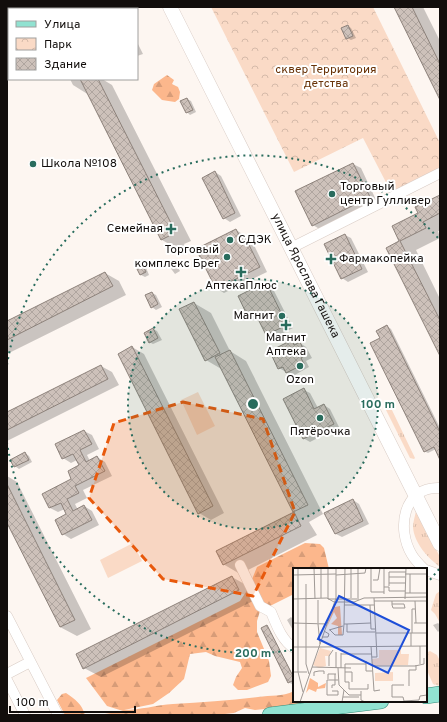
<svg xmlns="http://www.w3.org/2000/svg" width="447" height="722" font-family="Overpass,sans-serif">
<defs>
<pattern id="grass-tufts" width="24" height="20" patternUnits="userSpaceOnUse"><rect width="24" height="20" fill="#fadac6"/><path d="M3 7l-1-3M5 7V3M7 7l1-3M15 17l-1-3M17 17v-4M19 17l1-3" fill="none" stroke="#d5baa9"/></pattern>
<pattern id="forest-firs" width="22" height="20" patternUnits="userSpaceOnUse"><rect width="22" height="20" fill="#fcb78c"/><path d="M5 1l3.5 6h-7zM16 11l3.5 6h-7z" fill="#d79c78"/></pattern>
<pattern id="park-crowns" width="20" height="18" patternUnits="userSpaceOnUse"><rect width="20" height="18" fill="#fadac6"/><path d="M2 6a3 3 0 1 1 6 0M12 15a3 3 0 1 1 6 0" fill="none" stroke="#d5baa9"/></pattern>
<pattern id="building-cross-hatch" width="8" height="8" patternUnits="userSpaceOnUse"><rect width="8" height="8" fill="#cdc1ba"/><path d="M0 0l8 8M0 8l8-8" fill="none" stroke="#afa59f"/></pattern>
</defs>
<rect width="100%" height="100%" fill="#fdf6f1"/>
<path fill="url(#grass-tufts)" d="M389,406l2,2 24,50 -1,1 -4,-1 -25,-50z
M416,511l24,46v10c-12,-9 -26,-24 -27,-40 0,-5 2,-11 3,-16z
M440,591v32l-5,-9 -4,-4 5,-16z
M430,651l7,4 3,6v25l-7,-2 -7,-16v-15z"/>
<path fill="url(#forest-firs)" d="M167,75l7,5 -2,4 6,3 2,5 -1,7 -4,3 -13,-2 -10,-10 2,-6z
M305,543l15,1 4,4 5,21h-35v25l-34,17 -3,10v11l12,29 2,15 -3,6 -21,8h-9l-5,-5 3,-8 6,-9 -2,-6 -25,-6 -9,-4 -16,2 -6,25 -15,14 -16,11 -29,6c16,0 33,-5 49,-6 28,-2 57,-3 85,-7 13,-2 24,0 36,-6v10h18l-28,6 -29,3 -10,-2 -11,5 -18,2h-117l24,-4 -16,-5 -21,-28 154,-77 8,-12 9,-22z
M66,693c9,6 16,11 19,22h-20l-8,-15 5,-6z"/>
<path fill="url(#park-crowns)" d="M211,7h162l67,136v25l-49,24 -28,-54 -69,34z"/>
<path fill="#fadac6" d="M198,392l17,34 -18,9 -16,-35z
M133,543l9,18 -34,17 -8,-18z"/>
<path fill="#0003" d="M66,7h40l-4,2h-35z
M395,7h28l17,34v57z
M348,26l3,2 5,10 -5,2 -4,-2z
M137,42l6,12 -6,2z
M70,79h32l10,6 79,156 -7,3 1,2 -7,3 -16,-9 -73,-145 -16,-10z
M187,99l4,2 5,11 -6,3 -3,-3z
M353,164l8,4 16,34 -56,28 -8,-5z
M215,172l6,4 20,40 -11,6 -6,-4z
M440,196v35h-2l2,7 -24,12 24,49v55l-53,-106 13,-7 -7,-15 26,-13z
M236,230l8,5 4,6 6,4 13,27 -43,21 -8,-5z
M345,235l6,3 17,34 -20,10 -6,-4z
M141,263l4,2 4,10 -4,2 -4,-2 -5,-10z
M175,263l5,8 -5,3 -6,-8z
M105,273l14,8 7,14 -119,59v-32z
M266,283l6,4 21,41 -20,10 -6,-4 -7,-14 -4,1 -6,-3z
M152,293l4,2 6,12 -6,3 -4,-3z
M194,303l17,10 19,38 16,10 77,153 -14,8 8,13 -77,39 -17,-10 -6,-13 78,-39 -72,-142 -17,-10z
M387,326l4,3 49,99v27l-4,-6 -8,4 -4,-2 -43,-113z
M153,329l4,2 5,9 -9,4 -4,-2z
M292,342l6,3 2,-2 6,4 6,11 -6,3 3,6 -16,9 -14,-8 -1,-13z
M132,347l12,7 80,159 -13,7 -12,-7z
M101,366l11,6 7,13 -112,56v-28z
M304,390l6,3 8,15 6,-3 6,4 9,18 -29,15 -7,-4z
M84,431l8,4 7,14 -12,6 3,6 7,-4 8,5 7,14 -29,14 4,8 -12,6 3,6 6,-4 8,5 7,14 -28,14 -8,-5 5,-19 -3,-6 -7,3 -8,-4 -7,-14 30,-15 7,-13 -3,-6 -6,3 -8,-5z
M25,453l4,3 3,6 -13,7 -4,-3z
M7,476l10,6 74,147 -14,7 -17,-9 -53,-106z
M353,500l6,4 10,20 -27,13 -6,-3 -10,-21z
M232,577l16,9 7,14 -154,77 -17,-9z
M291,617l3,3v12l-7,-12z
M438,623l2,2v5l-2,2 -5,-7z
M267,626l27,51v5l-3,2 -29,-56z"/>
<path fill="url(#building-cross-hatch)" stroke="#8d827b" d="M394,7h18l28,57v36z
M348,25l5,11 -7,3 -5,-11z
M80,79h18l77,152 -7,4 1,1 -8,4z
M187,98l6,12 -7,3 -6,-12z
M353,163l17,34 -58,29 -17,-35z
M215,171l20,42 -12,6 -21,-41z
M440,195v18l-17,9 3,6 -26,13 40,79v36l-54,-108 13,-7 -7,-15 26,-13 -3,-6z
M236,229l6,12 4,-2 14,28 -44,22 -20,-40z
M345,234l17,35 -21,10 -17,-35z
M141,262l5,10 -6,3 -5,-10z
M105,272l8,14 -106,54v-19z
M266,282l21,43 -21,10 -10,-20 -7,4 -11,-23z
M152,292l6,12 -7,4 -6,-13z
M194,302l26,51 -15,8 -26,-52z
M387,325l53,107v28l-6,-13 -10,5 -54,-109 10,-5 -4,-7z
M153,328l5,10 -9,5 -5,-10z
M292,340l2,5 6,-3 6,13 -5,3 3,6 -18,9 -3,-6 -5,2 -6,-13 5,-2 -3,-5z
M132,346l81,160 -15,8 -80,-160z
M230,350l78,155 -15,7 -78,-155z
M101,365l7,14 -101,51v-18z
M304,388l10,21 10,-5 10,20 -31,15 -20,-40z
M84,430l8,14 -12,6 6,12 11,-6 8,15 -30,15 4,7 -12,6 6,12 11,-6 8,15 -30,15 -7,-15 11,-6 -5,-11 -12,5 -7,-14 29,-15 -3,-8 11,-6 -6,-11 -11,5 -7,-15z
M25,452l4,8 -15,7 -4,-7z
M7,484l68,136 -15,7 -53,-104z
M353,499l10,22 -28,13 -11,-21z
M294,512l7,14 -78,39 -7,-14z
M232,576l7,14 -156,79 -7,-15z
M267,625l27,53v2l-6,3 -27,-55z"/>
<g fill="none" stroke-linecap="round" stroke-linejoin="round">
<defs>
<path id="street" d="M291,248l149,-75
M240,565l20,41 11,6c5,12 11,29 23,36
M424,569c-4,-4 -9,-9 -12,-14 -16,-26 -9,-69 28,-67
M426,570l14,5
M7,616l51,99
M7,674l23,-12
M7,680l18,35"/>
<g id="secondary">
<path id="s1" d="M170,7l270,537"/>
</g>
<path id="primary" d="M426,696l14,-2
M270,715l111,-14"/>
</defs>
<use href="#street" stroke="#d9ccc5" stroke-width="11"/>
<use href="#secondary" stroke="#d9ccc5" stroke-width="15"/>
<use href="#primary" stroke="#348b78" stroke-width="16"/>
<use href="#street" stroke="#fff" stroke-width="10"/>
<use href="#secondary" stroke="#fff" stroke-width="14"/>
<use href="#primary" stroke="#91e2d1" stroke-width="15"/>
</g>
<path fill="#e8590c" fill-opacity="0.2" stroke="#e8590c" stroke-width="3" stroke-dasharray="8 5" stroke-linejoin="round" d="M183,402l80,17 32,93 -42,84 -90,-17 -74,-81 25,-75z"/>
<circle cx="253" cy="404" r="125" fill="#296c5d" fill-opacity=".12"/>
<g fill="none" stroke="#296c5d" stroke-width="2" stroke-dasharray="2 4">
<circle cx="253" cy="404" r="125"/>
<path d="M439 569A249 249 0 0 1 428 582M292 650A249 249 0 0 1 7 443M7 365A249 249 0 0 1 439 239"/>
</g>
<g fill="#296c5d" stroke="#fff" stroke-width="1.5">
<circle cx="33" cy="164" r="4"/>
<circle cx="332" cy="194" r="4"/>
<path d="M169 223h4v4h4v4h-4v4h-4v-4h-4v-4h4z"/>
<circle cx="230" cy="240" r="4"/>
<circle cx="227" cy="257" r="4"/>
<path d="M329 253h4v4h4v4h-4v4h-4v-4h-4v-4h4z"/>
<path d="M239 266h4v4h4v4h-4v4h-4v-4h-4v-4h4z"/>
<circle cx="282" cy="316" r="4"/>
<path d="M284 319h4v4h4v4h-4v4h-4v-4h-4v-4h4z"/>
<circle cx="300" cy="366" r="4"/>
<circle cx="320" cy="418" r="4"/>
</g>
<g text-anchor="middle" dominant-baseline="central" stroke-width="4" stroke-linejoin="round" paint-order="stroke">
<g font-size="12" fill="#693409" stroke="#fff">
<text x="326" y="70">сквер Территория<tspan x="326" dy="14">детства</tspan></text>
</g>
<g font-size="12" fill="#120e0c" stroke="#fff" text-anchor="start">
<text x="41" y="164">Школа №108</text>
<text x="340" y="187">Торговый<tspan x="340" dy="14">центр Гулливер</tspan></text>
<text x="163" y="229" text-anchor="end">Семейная</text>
<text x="238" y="240">СДЭК</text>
<text x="219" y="250" text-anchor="end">Торговый<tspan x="219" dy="14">комплекс Брег</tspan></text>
<text x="339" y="259">Фармакопейка</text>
<text x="241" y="286" text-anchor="middle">АптекаПлюс</text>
<text x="274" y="316" text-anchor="end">Магнит</text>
<text x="286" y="338" text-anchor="middle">Магнит<tspan x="286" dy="14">Аптека</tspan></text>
<text x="300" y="380" text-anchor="middle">Ozon</text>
<text x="320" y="432" text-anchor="middle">Пятёрочка</text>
</g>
<g font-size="12" fill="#120e0c" stroke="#fff">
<text stroke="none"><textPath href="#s1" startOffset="301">улица Ярослава Гашека</textPath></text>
</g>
</g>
<g transform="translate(293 568)">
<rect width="134" height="134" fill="#fdf6f1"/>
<path d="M27,80l11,3 -2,5h-4l1,10 -7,2 -6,-3z" fill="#fadac6"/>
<path d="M41,37l1,2 5,-1 2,29h-4v-9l-7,-2 6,-6 -3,-6 -8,17zM17,110l8,5v4l8,-4 -1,5 -8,1 -1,3 -7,-3 -3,4z" fill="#fcb78c"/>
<path d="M86,82h22v4h8l-1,11 -36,1v-7l7,-1z" fill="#fadac6"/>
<path d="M100,104v9h-18v-8z" fill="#fadac6"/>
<path fill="none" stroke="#9f9995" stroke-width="1" d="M5,0v104l5,20M21,0l1,31M28,0v30M35,0v31M52,0l-1,56h3v8h28M78,0v24h13M91,0v26M134,0v31M112,6h22M117,6v19M0,7l43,-1M43,7l29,-2 1,-5M96,9h16M80,12h5l2,-12M96,15h16M13,16v80l3,10M96,18v-14h17M91,19h5v4h16M112,25h22M58,30v-30M65,30v-30M0,31l34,-1 7,4h20l10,-4 63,-1M35,31h31M112,31l1,-31M81,33h53M99,33v4l1,3h12l-1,-4h-12M122,33l1,22M51,37h30M77,37l1,24h4M0,55l34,1M25,55v-23M121,55h13M25,56l2,20M54,56l24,-1M36,62l14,-4M37,62l5,5h8l1,-11M83,65h51M118,65v13M119,65v-24h3M29,69h6l1,-3 -5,-3M78,78l3,45 6,-1M127,78v18M0,79h26M26,79l108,-1M43,84v16M48,85v15M48,86h31M79,89h5l-3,-59M73,93v10h6M73,96h-21v18h4v7h19v-5M36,98v-10l4,-6M79,98h43l9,-2v-6M19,99l39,1M45,100l1,17 10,10h12M0,104h14M52,104h7v10M21,108v-4l5,-1h5v3M35,111v-5h8M116,118v-16h7v-5M39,120v-3h3v-11M39,123h6v4h-11v-15h11M68,123v9l4,2M50,129h16M110,129h-11v-12h12M110,129l1,4 15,-1 1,-4 7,-1M7,134l36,-104v-30M49,134l2,-12"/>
<path fill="#1d4ed8" fill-opacity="0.15" stroke="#1d4ed8" stroke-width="2" d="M46,28l70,34 -21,43 -70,-34z"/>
<rect width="134" height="134" fill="none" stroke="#120e0c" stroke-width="2"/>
</g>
<circle cx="253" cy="404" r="6" fill="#296c5d" stroke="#fff" stroke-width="2"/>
<g font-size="12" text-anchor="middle" font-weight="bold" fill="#296c5d" stroke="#fff" stroke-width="4" stroke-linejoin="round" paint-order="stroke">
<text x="378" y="408">100 m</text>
<text x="253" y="657">200 m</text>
</g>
<rect width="447" height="722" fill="none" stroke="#120e0c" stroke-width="16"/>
<rect x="8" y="8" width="130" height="72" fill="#ffffff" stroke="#a09f9e"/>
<rect x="16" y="21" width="20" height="6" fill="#91e2d1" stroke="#a09f9e"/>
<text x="44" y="28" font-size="12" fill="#120e0c">Улица</text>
<rect x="16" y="38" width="20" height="12" fill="url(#park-crowns)" stroke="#a09f9e"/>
<text x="44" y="48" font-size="12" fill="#120e0c">Парк</text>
<rect x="16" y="58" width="20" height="12" fill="url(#building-cross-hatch)" stroke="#a09f9e"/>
<text x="44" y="68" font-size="12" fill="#120e0c">Здание</text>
<path d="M10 706v6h125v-6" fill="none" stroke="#120e0c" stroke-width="2"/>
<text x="16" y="706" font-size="12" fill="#120e0c" stroke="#ffffff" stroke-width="3" paint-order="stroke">100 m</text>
</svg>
